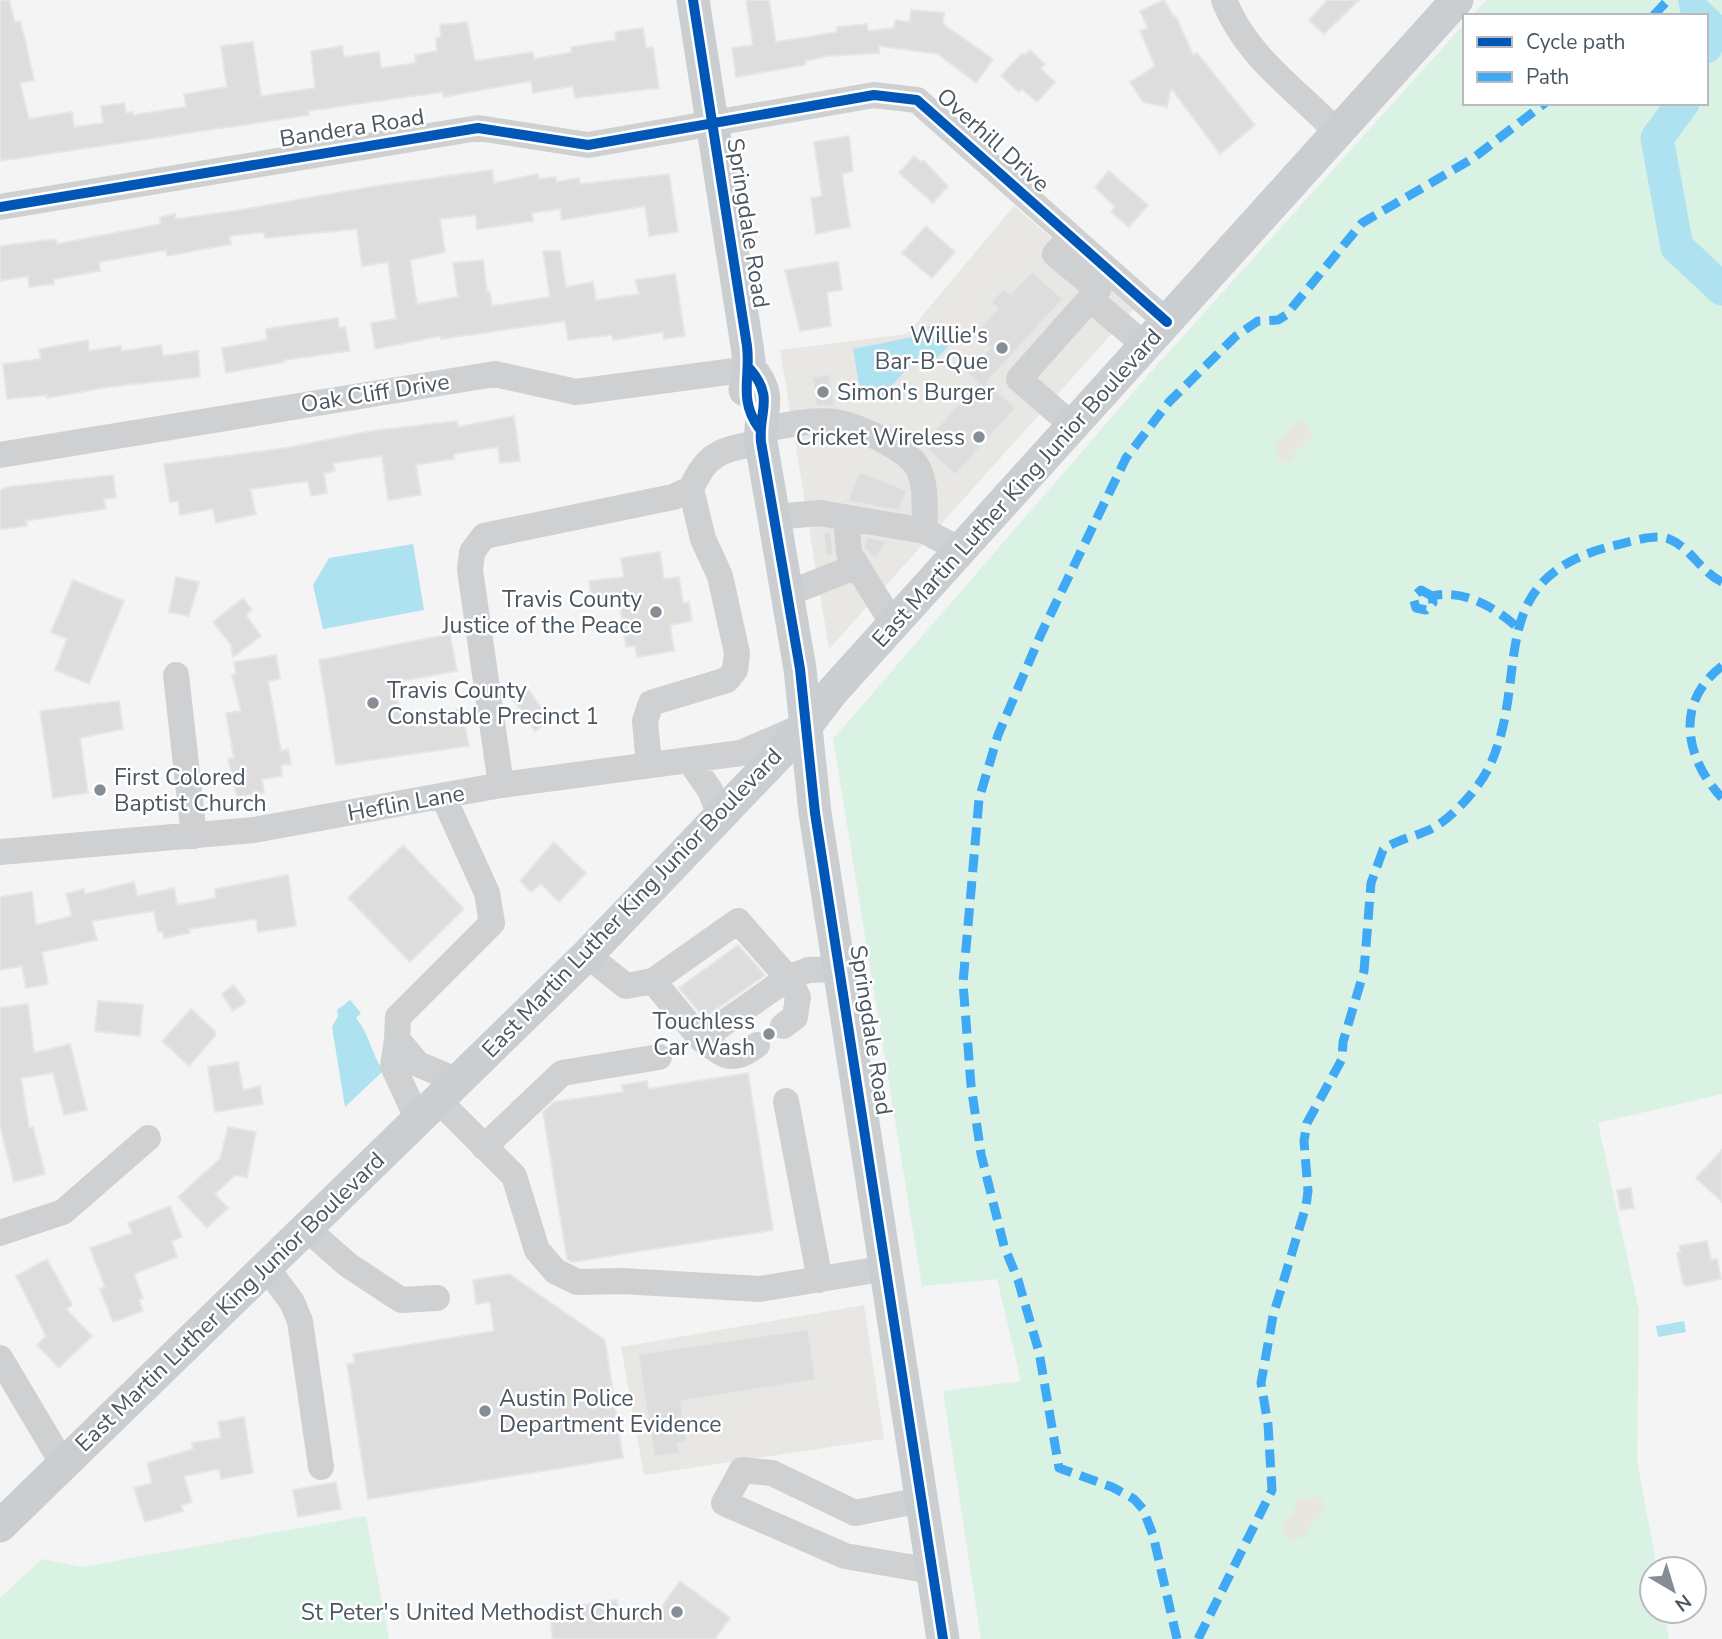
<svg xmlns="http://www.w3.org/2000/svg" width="1722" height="1639" font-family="'Nunito Sans',sans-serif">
<rect width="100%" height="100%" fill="#f4f4f4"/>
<path fill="#e8e7e3" d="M1014,206l120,103 -305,340 -49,-299 127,-16z
M864,1305l20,134 -240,36 -23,-128z"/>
<path fill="#d9f2e3" d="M1486,0h236v1094l-124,29 41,188 -2,149 20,109h-5v42h12l5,28h-688l-38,-248 78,-10 -24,-102 -75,7 -89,-547 317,-366 315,-350v80h241v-87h-234z
M366,1516l23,123h-389v-41l42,-39 39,8z"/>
<path fill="#e7e6e1" d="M1297,421l9,1 6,16 -15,11 -6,12 -7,2 -7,-5v-16z
M1316,1496l8,7 -2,12 -12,9 -4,12 -15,4 -9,-9 1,-10 10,-6 4,-15z"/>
<path fill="#aee2f0" d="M1678,0h28l16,15v24l-16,4v-27h-25z
M934,325l17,18 -19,21 -11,-11 -43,48 -19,-16 -6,-36 59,-12 -1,-6z
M413,544l11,66 -101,19 -10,-44 16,-27z
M350,1000l11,13 -5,5c14,17 15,35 27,53l-38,36 -13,-80 6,-11 -1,-6z
M1684,1321l2,11 -28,5 -2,-11z"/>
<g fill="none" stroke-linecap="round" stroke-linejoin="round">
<path stroke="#aee2f0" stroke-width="33" d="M1706,38v9
M1683,103l-26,35 20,109 45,42"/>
</g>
<path fill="#ddddde" stroke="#e5e6e7" stroke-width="2" d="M0,0h9l6,22 5,-1 7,27 7,32 -14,3 9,36 43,-7 2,15 29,-4 -2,-17 23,-3 2,10 7,-1v3l53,-8 -2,-13 43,-7 -6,-41 32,-4 8,54 54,-8 -4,-37 31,-5 2,11 35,-5 2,16 35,-5 -1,-8 22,-4 -1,-13 5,-1 -1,-12 27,-3 8,39 57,-9 3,7 37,-7 -1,-5 45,-7 -1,-8 28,-4 3,20 7,-1 6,41 -84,10 -2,-12 -40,7 -2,-12 -88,16v-5l-94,13 -41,6 1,4 -309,46z
M746,0h23l7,42 61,-10v-5l30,-3 1,7 26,-3 1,-8 15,2 1,-12 33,3 -1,11 50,35 -17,24 -38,-29 -59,-8v7l-51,3 -23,5v4l-69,12 -4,-29 21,-3z
M1164,0l10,17 2,-1 17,39 4,-2 58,72 -35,29 -49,-66 -4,19 -24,-5 -13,-20 25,-16 -15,-35 8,-3 -8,-17z
M1327,0h32l-35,34 -15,-14z
M1030,50l15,14 -4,5 14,13 -18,20 -15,-13 -3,3 -18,-16 21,-23 3,2z
M849,136l4,35 -11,3 8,53 -34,7 -5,-36 11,-2 -8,-54z
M914,156l7,6 2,-2 25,26 -15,17 -34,-30z
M492,170l2,13 44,-9v5l18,-2v5l23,-4 1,6 89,-10 9,58 -29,4 -4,-30 -83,14 -2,-11 -28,4 1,8 -56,8 -1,-14 -36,4 5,33 -35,8 7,44 41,-7 -5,-34 30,-3 4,32h3l2,14 58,-9 -7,-46h17l6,36 27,-5 3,18 43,-6 -4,-14 40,-6 10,62 -21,3 -1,-7 -50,8 -1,-5 -44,5 -3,-19 -124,18v-3l-66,13 -4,-26 25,-4 -8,-57 -26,4 -5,-37 -92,9 -1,-6 -35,4 2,8 -64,12 -1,-6 -67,12 1,9 -46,8v5l-25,3 -1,-11 -28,5v-35l56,-7 1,5 104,-20 -1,-7 15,-3 1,5 58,-8 136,-24z
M1109,171l39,34 -19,22 -18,-15 4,-5 -20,-20z
M926,226l29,26 -23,26 -30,-25z
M838,262l4,28 -15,2 4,34 -31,5 -15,-61z
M1032,271l31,28 -76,83 29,26 -61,67 -33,-31 56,-61 -12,-11 24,-24 -16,-14 24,-25 -7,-7 13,-14 7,6z
M338,318l1,10 6,-1 5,24 -66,9v2l-58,11 -4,-25 45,-8 -1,-11z
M88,340l1,11 32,-5 1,5 39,-6 2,11 35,-5 2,26 -92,10 -61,11v-3l-40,4 -4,-35 38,-5 -2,-10z
M829,374l6,32h-19l-4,-29z
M514,416l6,45 -20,2 -2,-16 -44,7v5l-38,6 5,30 -33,5 -6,-44 -49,7 2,8 -11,2 3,20 -16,3 -3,-15 -58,8 6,25 -40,9 -3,-14 -33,6 -2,-14 -8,1 -6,-38 122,-16 85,-17 86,-10 1,6z
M859,472l48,18 -8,21 -51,-10z
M113,475l3,23 -12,1 2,10 -75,11 -5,1 1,5 -27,3v-38l7,-4z
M831,532l2,23 -7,1 -3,-23z
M867,537l21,4 -13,18 -11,-11z
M660,552l4,27 15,-2 4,26 6,-1 3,19 -22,4 4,26 -37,6 -2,-11 -9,1 -7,-49 -27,4 -3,-21 35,-4 -3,-19z
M176,577l23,5 -10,34 -20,-4z
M73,580l51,21 -35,83 -34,-14 12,-31 -16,-7z
M243,598l9,12 -6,5 15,21 -28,21 -2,-12 -18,-23z
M450,634l7,37 -62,11 6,37 61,-10 7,37 -133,19 -17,-105z
M276,655l4,24 -12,2 13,70 7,-2 3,15 -10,1 1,11 -20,3 2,14 -27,4 -9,-38 6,-1 -8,-45 15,-2 -9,-36 4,-1 -2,-12z
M528,689l22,31 -15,11 -22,-31z
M119,701l4,28 -43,9 8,55 -35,5 -13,-87z
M554,842l32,31 -27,29 -18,-18 -10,8 -11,-11z
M403,845l61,64 -54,53 -62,-64z
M288,875l8,51 -38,6 -2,-13 -67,10 1,4 -26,5 -1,-7 -5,1 -4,-21 -62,10 5,19 -55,12 6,32 -22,4 -4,-22 -22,4v-73l32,-5 4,33 36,-9 -6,-22 18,-5 1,5 49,-12 3,14 37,-8 3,17 39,-7 -1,-9z
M738,945l27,30 -61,43 -25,-30z
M234,985l12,17 -13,9 -11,-17z
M98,1001l45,4 -3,31 -45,-5z
M28,1004l6,49 36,-9 17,66 -23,5 -11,-42 -32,5 8,50 4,-1 12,47 -31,8 -14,-56v-118z
M191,1009l24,22v5l-26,30 -27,-25z
M238,1062l5,28 17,-4 3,18 -48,8 -7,-45z
M748,1073l25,157 -201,32 -5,-3 -24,-147 11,-10 69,-10 -1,-7 25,-4 1,8z
M228,1127l28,5 -9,45 -12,-2 -20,19 13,14 -21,20 -29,-31 42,-38z
M1722,1150v52l-26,-24z
M1631,1188l3,20 -14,2 -3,-20z
M170,1206l12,31 -10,4 5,16 -43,17 9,24 -4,2 4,11 -30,11 -13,-33 5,-2 -15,-39 42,-15 -4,-10z
M1707,1241l4,19 6,-1 4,20 -34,7 -4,-2 -6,-31 4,-1 -2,-6z
M47,1259l25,46 -6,4 26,27 -33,32 -22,-23 9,-9 -30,-60z
M509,1274l96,66 18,118 -255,41 -21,-135 8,-1 -2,-9 141,-23 -4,-29 -14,2 -3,-24z
M808,1329l8,51 -135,21 6,41 -9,1 2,10 -26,4 -16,-103z
M244,1417l9,56 -32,6 -2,-10 -35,7 8,26 -11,3 2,6 -38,11 -11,-34 18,-5 -5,-20 46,-14 -1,-6 29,-5 -3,-16z
M336,1482l5,27 -43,8 -5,-27z
M680,1581l50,37 -15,21h-162l-4,-29 68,-10 2,14 42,-6z"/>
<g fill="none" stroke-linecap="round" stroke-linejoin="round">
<path stroke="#ced0d2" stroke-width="26" d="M1224,0c22,57 73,90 114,133
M0,207l478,-79 110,17 286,-50 43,5 250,222
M1070,237l-15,17 43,36
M1073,426l-54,-47 71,-80 56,47
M760,430c22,-4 51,-11 74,-8 22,3 73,26 84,46 9,18 6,43 7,63
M0,455l495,-81 81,18 174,-23
M774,517l46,-4 105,18 35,19
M846,518l3,35 44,71
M787,594l70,-28
M176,675l18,161
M689,760l21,30 9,23
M649,765l-4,-44 6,-18 76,-23 8,-10 2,-17 -17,-77 -17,-37 -12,-50c16,-38 32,-39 70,-47
M501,785l-31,-215 2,-18 12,-16 189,-39 18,-8
M443,796l44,97 5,30 -94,94 -1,22 21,25 40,17
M0,852l254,-22 247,-45 240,-32 60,-26
M587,955l39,31 27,-5 48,58 87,-61 20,-8 32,-1
M653,981l85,-60 50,57 10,19 -3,20 -12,9
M397,1039l-4,27 25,54
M701,1039c23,16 30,26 56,6
M438,1100l76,76 23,74 18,21 22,11 45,-1 138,8 127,-21
M786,1101l34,179
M484,1147l78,-74 97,-16
M306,1228l42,37 53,35 36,-2
M0,1233l63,-21 85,-74
M266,1267l26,35 8,19 21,146
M0,1358l63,106
M921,1500l-66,13 -83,-40 -30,-3 -18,33 121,53 87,15"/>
<path stroke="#caced1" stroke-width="33" d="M693,0l54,346 3,23 -5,21
M750,369c25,29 8,43 11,73l39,227 15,144 128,826
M0,1526l587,-571 219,-229 27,-35 624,-691"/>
<path stroke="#3fa9f5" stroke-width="9" stroke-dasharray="18 9" stroke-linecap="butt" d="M1653,16l15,-16
M1432,596l-11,-6 -8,7 3,11 10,2 7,-7 -1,-7c32,-7 63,11 86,32
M1722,666c-48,37 -37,92 0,132
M1177,1639l-24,-104 -10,-26 -9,-10 -22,-12 -53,-19 -20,-116 -21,-72 -14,-34 -23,-92 -10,-69 -8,-102 16,-184 19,-64 43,-101 85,-176 43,-56 67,-66 22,-15 20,-1 8,-5 76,-92 110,-64 73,-56
M1198,1639l74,-149 -4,-66 -7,-41 12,-67 33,-110 2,-15 -4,-50 3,-18 35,-64 1,-17 21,-71 7,-88 12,-33c14,-11 32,-13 48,-21 22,-11 50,-43 60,-66 40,-91 -9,-184 121,-217 14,-3 44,-13 57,-7 21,8 32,33 53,43"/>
<defs>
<path id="cycleway" d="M693,0l54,346c4,31 -9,53 12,82
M0,207l478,-79 110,17 286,-50 43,5 250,222
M750,369c25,29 8,43 11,73l39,227 15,144 128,826"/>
</defs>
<use href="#cycleway" stroke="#fff" stroke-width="15"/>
<use href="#cycleway" stroke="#0057b8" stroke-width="10"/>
</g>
<g fill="#868d94" stroke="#fff" stroke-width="2.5">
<circle cx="1002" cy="348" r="7"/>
<circle cx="823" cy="392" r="7"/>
<circle cx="979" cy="437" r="7"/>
<circle cx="656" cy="612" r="7"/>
<circle cx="373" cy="703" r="7"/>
<circle cx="100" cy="790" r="7"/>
<circle cx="769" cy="1034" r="7"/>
<circle cx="485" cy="1411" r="7"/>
<circle cx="677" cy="1612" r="7"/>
</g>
<g text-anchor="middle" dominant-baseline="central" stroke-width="5" stroke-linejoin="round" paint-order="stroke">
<g font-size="23" fill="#4a5661" stroke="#fff">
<text transform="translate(352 128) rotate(-9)">Bandera Road</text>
<text transform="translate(993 140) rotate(42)">Overhill Drive</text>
<text transform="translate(748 223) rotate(81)">Springdale Road</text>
<text transform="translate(375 393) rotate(-9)">Oak Cliff Drive</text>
<text transform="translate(1017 488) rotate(-48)">East Martin Luther King Junior Boulevard</text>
<text transform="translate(406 803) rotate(-10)">Heflin Lane</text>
<text transform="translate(632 903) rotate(-46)">East Martin Luther King Junior Boulevard</text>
<text transform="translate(871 1030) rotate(81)">Springdale Road</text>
<text transform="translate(230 1302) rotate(-44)">East Martin Luther King Junior Boulevard</text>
</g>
<g font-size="23" fill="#4a5661" stroke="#fff" text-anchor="end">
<text x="988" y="335">Willie's<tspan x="988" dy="26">Bar-B-Que</tspan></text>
<text x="837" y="392" text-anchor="start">Simon's Burger</text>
<text x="965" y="437">Cricket Wireless</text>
<text x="642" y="599">Travis County<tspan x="642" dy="26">Justice of the Peace</tspan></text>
<text x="387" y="690" text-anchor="start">Travis County<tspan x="387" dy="26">Constable Precinct 1</tspan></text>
<text x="114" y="777" text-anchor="start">First Colored<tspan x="114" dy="26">Baptist Church</tspan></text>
<text x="755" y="1021">Touchless<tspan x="755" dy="26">Car Wash</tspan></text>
<text x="499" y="1398" text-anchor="start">Austin Police<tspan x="499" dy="26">Department Evidence</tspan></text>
<text x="663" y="1612">St Peter's United Methodist Church</text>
</g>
</g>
<rect x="1463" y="14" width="245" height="91" fill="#ffffff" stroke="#b7bbc0" stroke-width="2"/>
<rect x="1477" y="37" width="35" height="10" fill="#0057b8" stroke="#b7bbc0" stroke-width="2"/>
<text x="1526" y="49" font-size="21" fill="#4a5661">Cycle path</text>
<rect x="1477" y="72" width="35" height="10" fill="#3fa9f5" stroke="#b7bbc0" stroke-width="2"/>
<text x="1526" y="84" font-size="21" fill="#4a5661">Path</text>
<g transform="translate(1673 1590) rotate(142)"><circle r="33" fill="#ffffff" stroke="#b7bbc0" stroke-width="2"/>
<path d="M0-5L12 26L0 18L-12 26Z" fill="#868d94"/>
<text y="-10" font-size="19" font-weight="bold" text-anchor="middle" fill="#4a5661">N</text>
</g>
</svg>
